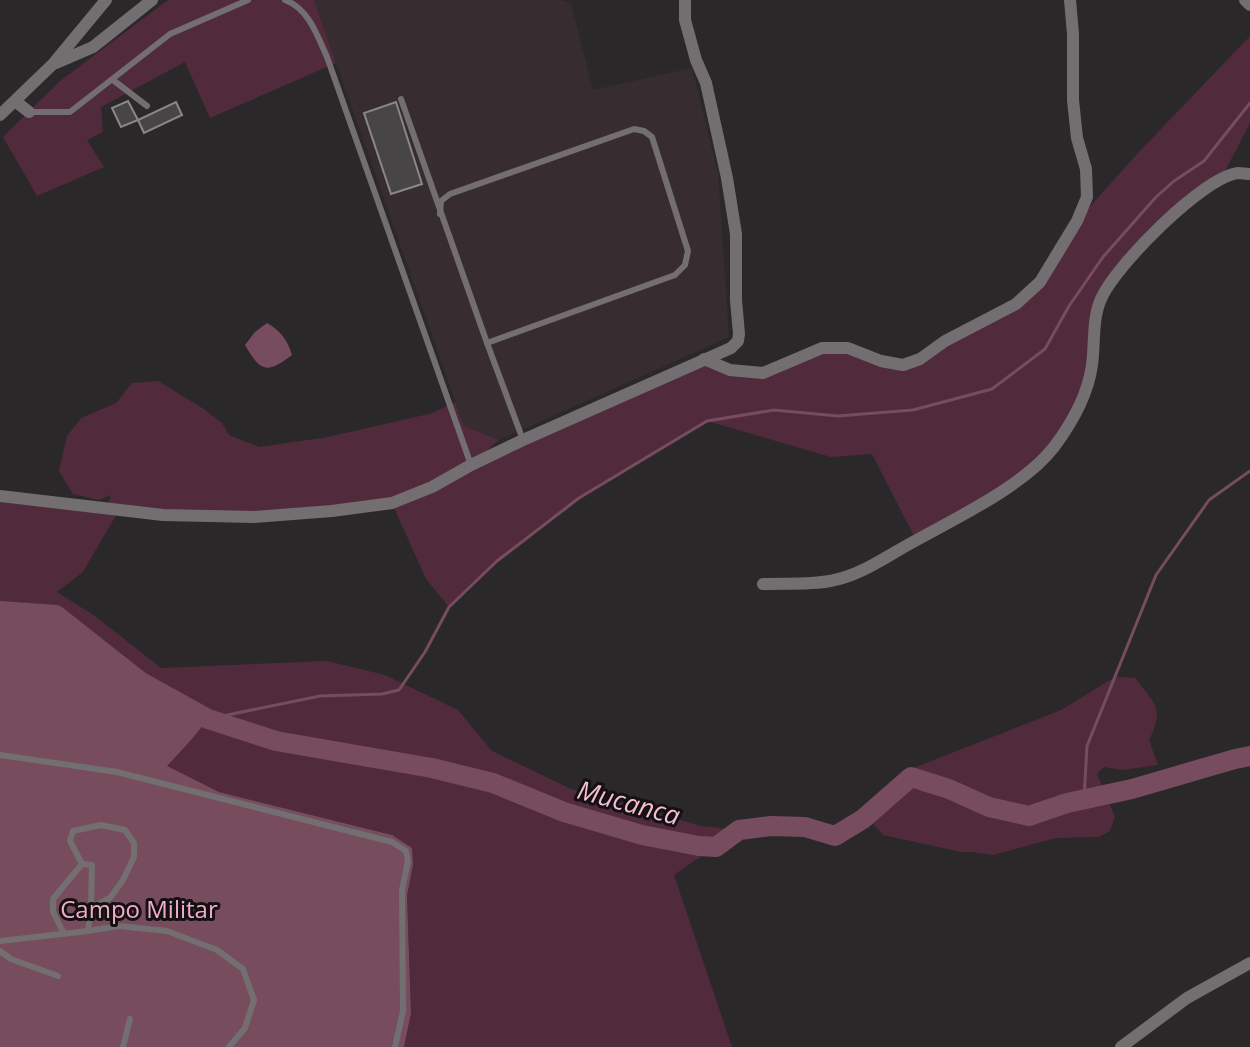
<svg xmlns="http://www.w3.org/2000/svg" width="1250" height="1047" font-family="'Open Sans',sans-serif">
<rect width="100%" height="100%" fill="#2b2829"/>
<path fill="#372d31" d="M314,0h246l11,3 22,87 99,-22 26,105 11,164 -230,103 -35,-14z"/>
<path fill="#512b3c" d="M168,0h146l22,63 -126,55 -25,-56 -84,45 2,25 -16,8 17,27 -67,29 -34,-59 57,-56z
M1250,36v87l-29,56 -28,19 -92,100 -17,100 -56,74 -112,68 -44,-86 -41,3 -124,-36 -128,77 -82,63 -48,46 -23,-28 -34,-76 -138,14 -133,-7 -6,7 -32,55 -26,20 38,24 66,52 166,-7 58,14 73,35 34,41 79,38 130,37 38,4 -65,45 58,172h-328l7,-35 -4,-116 6,-31 -21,-30 -173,-43 -53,-26 26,-27 16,-20 -67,-37 -85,-67 -52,-3 -4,-4v-112l106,13 5,-14 -12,5 -26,-6 -14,-23 8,-35 14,-18 35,-15 16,-20 26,-2 46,28 18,14 7,12 30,12 69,-10 105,-24 22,-11 9,24 35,14 -25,22 230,-103 59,14 59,-25 81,17 113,-61 24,-22 37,-61 60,-67z
M1115,677l20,1c20,26 30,30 14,62l9,25 -36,5 -18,-3 -7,7 18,43 -5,14 -11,6 -43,1 -63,17 -22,-3h-10l-78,-17 -17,-19 50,-49 145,-57z"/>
<path fill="#774d5e" d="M0,608l5,4 51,3 85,67 67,37 -16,20 -25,27 52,26 173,43 20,13 1,17 -6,31 4,117 -7,34h-404z"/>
<path fill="#774c5e" d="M267,323c13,7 21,18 25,32 -26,20 -32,16 -47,-10l10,-13z"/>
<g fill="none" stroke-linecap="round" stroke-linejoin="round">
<path stroke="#774c5e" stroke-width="3" d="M208,719l112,-23 62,-2 17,-4 26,-38 24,-45 48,-46 82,-63 128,-77 67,-11 64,6 75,-6 79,-21 53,-40 24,-43 34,-49 53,-60 18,-16 30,-20 46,-58
M1084,799l3,-53 69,-171 53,-75 41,-29"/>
<path stroke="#774c5e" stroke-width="20" d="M0,611l56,4 85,67 67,37 68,22 156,27 61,15 71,29 78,23 57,11 17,1 23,-17 32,-4 34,1 30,9 28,-17 48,-42 38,12 40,18 40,9 38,-13 65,-14 103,-30 15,-3"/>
</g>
<path fill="#484546" stroke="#8b8789" stroke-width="2" d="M128,101l10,19 -17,7 -9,-19z
M176,102l6,13 -38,18 -6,-13z
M396,102l26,82 -31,10 -27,-81z"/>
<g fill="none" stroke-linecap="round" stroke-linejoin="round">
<path stroke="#736f71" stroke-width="6" d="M285,0c24,9 32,35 42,57l144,408
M113,80l34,26
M401,99l86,244 36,97
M30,112h40l100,-78 78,-34
M440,214l1,-13 9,-7 184,-65 10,2 8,6 36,114 -3,14 -10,10 -188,68
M0,755l117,17 275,70 14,9 2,10 -6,29 1,121 -8,36
M88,931l31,-5 48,5 50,19 26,19 11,31 -9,28 -16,19
M64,934l-11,-22v-13l29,-35 10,1 -1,43
M0,941l88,-10 3,-23 19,-10 13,-18 11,-23v-14l-9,-13 -24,-5 -28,6 -3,10 12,23
M0,951l11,8 47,17
M123,1047l7,-28"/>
<path stroke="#736f71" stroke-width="12" d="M1245,0l5,5
M56,63l37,-16 59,-47
M15,101l14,11
M0,115l53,-51 53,-64
M704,359l26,11 33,3 59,-25h26l33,13 22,4 17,-6 25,-18 71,-37 24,-22 37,-61 10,-24 -1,-28 -9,-31 -4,-38v-66l-3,-34
M0,496l163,19 91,2 78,-6 60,-8 40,-16 39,-22 52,-25 208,-92 7,-7 1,-7 -3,-34v-66l-9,-56 -21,-95 -10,-23 -11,-40v-20
M763,584c22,-1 46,1 67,-3 30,-5 57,-25 83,-39 43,-24 111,-56 141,-95 18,-24 34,-52 38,-82 3,-21 0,-46 9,-66 14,-33 102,-122 137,-126 2,0 10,1 12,1
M1121,1047l66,-49 63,-35"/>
</g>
<g text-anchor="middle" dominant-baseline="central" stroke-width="6" stroke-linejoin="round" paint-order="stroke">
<g font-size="24" fill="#f4abc9" stroke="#131112">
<text x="139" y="908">Campo Militar</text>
</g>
<g font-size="26" font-style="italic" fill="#f8bdd4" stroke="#131112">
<text transform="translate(629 802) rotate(15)">Mucanca</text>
</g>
</g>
</svg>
